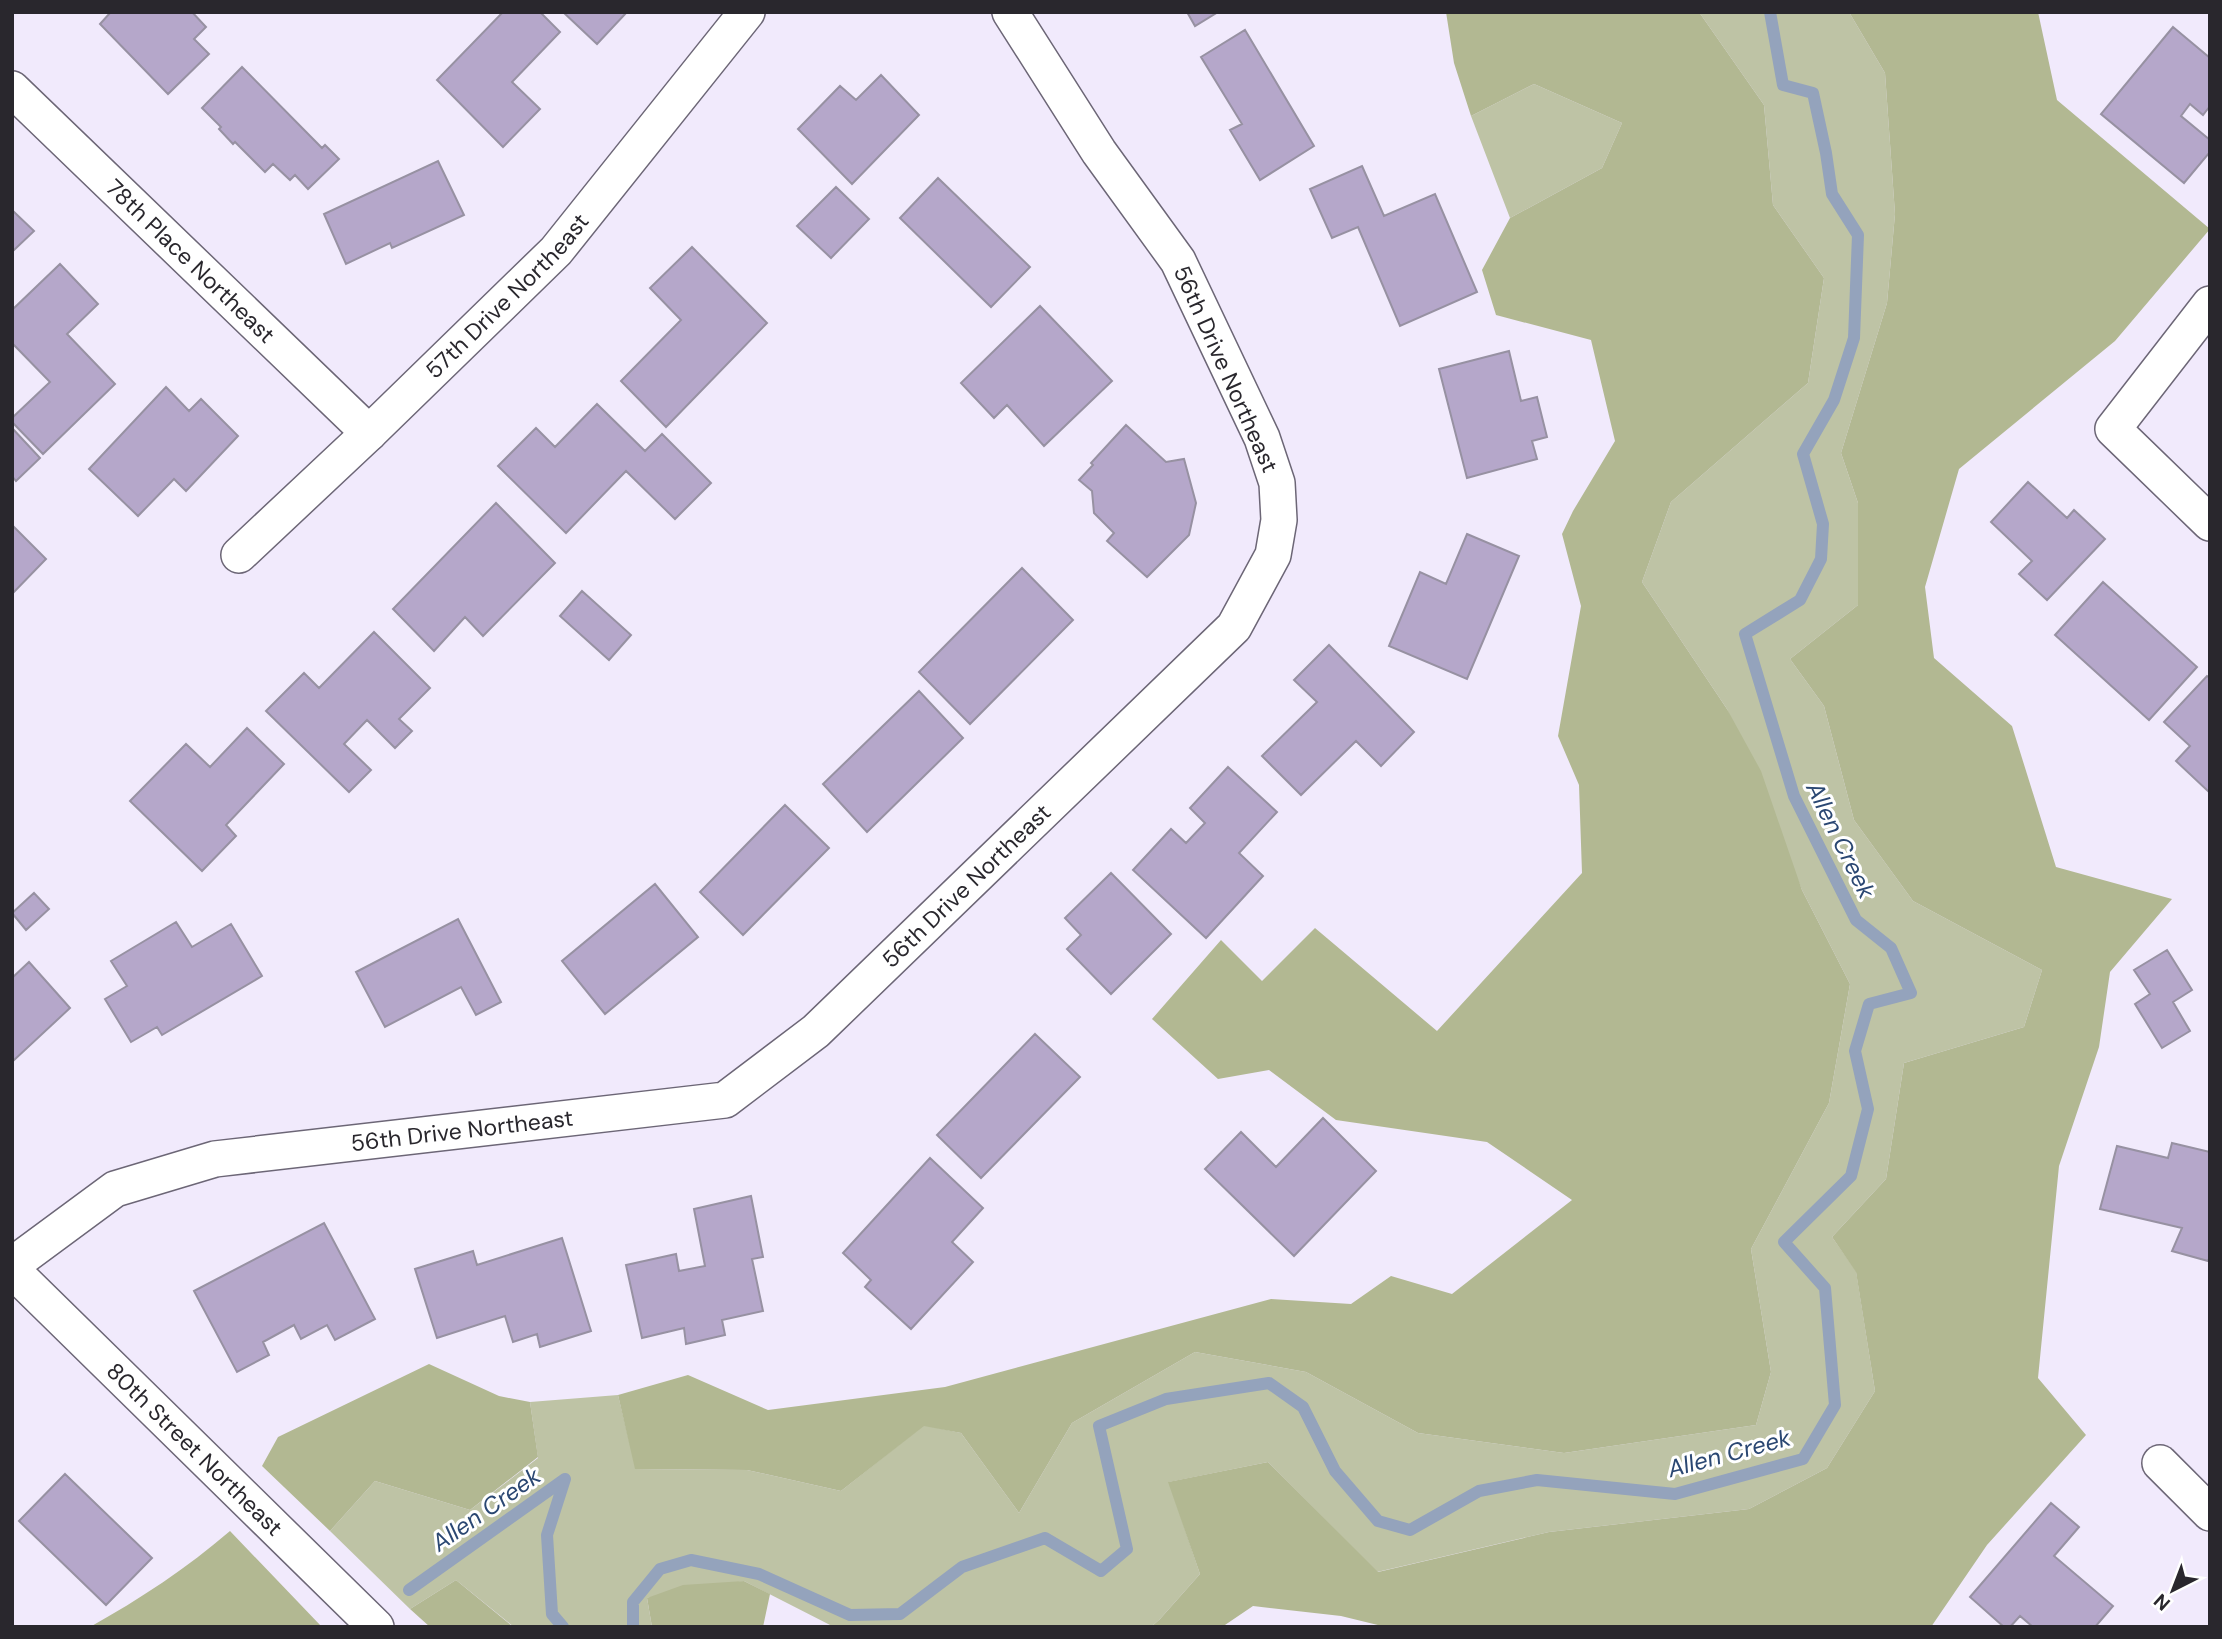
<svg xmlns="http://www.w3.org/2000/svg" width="2222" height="1639" font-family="'DM Sans',sans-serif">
<rect width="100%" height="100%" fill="#f1eafc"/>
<path fill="#bec3a5" d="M1699,12h150l36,61 10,141 -8,89 -46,150 17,50v102l-68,54 34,47 30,114 59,81 129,69 -18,57 -120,36 -18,116 -54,58 24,34 19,120 -48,77 -78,41 -200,23 -172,40 -109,-110 -99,20 31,92 -40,45 -9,8h-317l-90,-46 -97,17 5,29h-138l-58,-47 -46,29 -80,-78 45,-50 95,29 68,-52 -8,-56 88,-7 18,74 111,1 94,21 83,-66 37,8 58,80 53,-90 123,-71 111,20 112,61 146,20 192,-28 15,-53 -20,-123 78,-146 21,-119 -48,-94 -75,-181 -85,-127 29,-80 137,-119 16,-105 -51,-73 -9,-100z
M1534,84l88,39 -20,45 -92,50 -39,-102z"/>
<path fill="#b2b892" d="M1446,12h253l65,93 9,100 51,73 -16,105 -137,119 -29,80 85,127 34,62 41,119 48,94 -21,119 -78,146 20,123 -15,53 -192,28 -146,-20 -112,-61 -111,-20 -123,71 -53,90 -58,-80 -37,-7 -83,65 -94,-21 -112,-1 -17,-74 70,-20 80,35 177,-23 326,-88 80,5 40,-28 61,18 120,-94 -85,-58 -151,-22 -67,-50 -51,9 -66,-60 69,-79 41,41 53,-53 122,103 145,-158 -3,-88 -21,-49 23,-130 -19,-72 11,-23 42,-70 -24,-101 -95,-25 -14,-45 28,-52 92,-50 20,-45 -88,-39 -63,32 -17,-53z
M1849,12h189l19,88 153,129 -95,112 -156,128 -34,118 9,71 78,68 44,141 116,32 -62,73 -11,75 -40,119 -21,212 48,57 -99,110 -56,82h-545l-45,-11 -88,-10 -31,21h-71l9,-8 40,-45 -32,-92 100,-20 110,110 171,-40 200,-23 78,-41 48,-77 -19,-119 -24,-35 54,-58 18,-116 120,-36 18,-57 -129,-69 -59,-81 -30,-114 -34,-47 68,-54v-102l-17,-50 46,-150 8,-89 -10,-141z
M429,1364l70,32 31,6 8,55 -68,53 -95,-29 -45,50 -68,-65 16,-29z
M230,1531l91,95 -231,1c50,-28 97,-59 140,-96z
M456,1580l56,46 2,1h-84l-20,-18z
M744,1581l26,13 -7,33h-111l-5,-29 36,-13z"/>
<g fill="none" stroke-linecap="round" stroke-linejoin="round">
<path stroke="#94a3bc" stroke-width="12" d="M409,1590l156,-111 -18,56 5,79 11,13
M633,1627v-25l27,-33 31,-9 68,14 91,41 50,-1 62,-47 83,-29 56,33 26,-22 -28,-123 67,-27 103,-16 34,24 32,64 43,50 32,9 69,-39 58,-11 138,14 128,-35 32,-54 -10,-117 -41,-46 67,-66 17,-67 -13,-58 14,-47 42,-11 -20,-45 -35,-28 -62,-124 -49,-162 55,-34 21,-41 2,-35 -20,-70 31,-54 20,-62 4,-103 -26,-41 -6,-41 -13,-60 -30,-8 -13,-73"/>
</g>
<path fill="#b5a7ca" stroke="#9791a2" stroke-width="2" d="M109,12h83l14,15 -12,12 15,15 -41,40 -68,-70 10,-11z
M503,12h37l20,20 -48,50 28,27 -37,38 -66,-67z
M563,12h64l-30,32z
M1187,12h31l-23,14z
M2173,27l37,31v48l-7,9 -13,-11 -9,12 29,24v12l-26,31 -83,-69z
M1245,30l69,116 -54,34 -30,-50 12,-6 -41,-67z
M242,67l80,81 3,-3 14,14 -31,30 -13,-14 -5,5 -17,-16 -8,8 -30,-30 -2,2 -14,-15 2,-2 -19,-19z
M881,75l38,40 -67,69 -54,-55 42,-43 16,14z
M438,161l26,54 -72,33 -2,-5 -44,21 -22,-50z
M1362,166l22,50 51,-22 42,98 -77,34 -42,-99 -26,11 -22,-49z
M938,178l92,89 -39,40 -91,-89z
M836,187l33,32 -38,39 -34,-32z
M12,210l22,21 -22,21z
M692,247l75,76 -101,104 -45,-46 60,-61 -31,-32z
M60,264l38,40 -31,30 48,50 -72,70 -31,-32v-4l38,-36 -38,-39v-33z
M1040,306l72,75 -68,65 -37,-41 -13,13 -33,-35z
M1509,351l12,50 16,-4 10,40 -15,4 5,18 -70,19 -28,-109z
M166,387l23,24 12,-12 37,37 -52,55 -12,-12 -36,37 -49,-47z
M597,404l48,47 17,-17 49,49 -36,36 -49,-48 -60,62 -68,-67 38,-38 19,19z
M1126,425l40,37 18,-3 12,44 -7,32 -42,42 -40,-36 7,-8 -20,-20 -2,-22 -13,-11 14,-15 -2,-2z
M12,428l28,30 -24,23 -4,-5z
M2028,482l39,36 7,-8 31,29 -58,61 -28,-26 13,-13 -41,-39z
M496,503l59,60 -72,73 -18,-19 -31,34 -41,-42z
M12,525l34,34 -34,35z
M1467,534l52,22 -52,123 -78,-33 31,-74 26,12z
M1022,568l51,52 -103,104 -51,-52z
M2103,582l94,85 -48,53 -94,-85z
M582,591l49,44 -22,25 -49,-44z
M374,632l56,56 -31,31 13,12 -17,17 -28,-28 -23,24 27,26 -22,22 -83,-81 38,-38 15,15z
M1329,645l85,87 -33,34 -25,-25 -55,54 -39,-39 55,-54 -23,-22z
M2207,676l3,2v115l-34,-32 14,-15 -26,-24z
M919,691l44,47 -96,94 -44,-48z
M247,728l37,36 -58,61 10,11 -34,35 -72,-70 56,-57 24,23z
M1228,767l49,45 -38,41 24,23 -57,62 -73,-68 38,-41 15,14 19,-20 -15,-15z
M785,805l44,43 -86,87 -43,-43z
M1111,873l60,61 -60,60 -44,-45 14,-14 -16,-17z
M655,884l43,53 -93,77 -43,-53z
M34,893l15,16 -23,21 -14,-17z
M458,919l43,83 -25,13 -15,-28 -76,40 -29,-55z
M176,922l16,25 39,-23 31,52 -100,59 -5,-8 -26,15 -26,-43 22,-13 -16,-25z
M2167,950l25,40 -19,12 17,29 -28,17 -27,-44 15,-10 -16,-24z
M29,962l41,46 -58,54v-84z
M1035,1034l45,43 -99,101 -44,-43z
M1323,1118l53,53 -82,85 -89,-87 36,-37 35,35z
M2172,1143l38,9v104l-2,5 -36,-10 10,-23 -82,-19 17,-63 51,12z
M930,1158l53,50 -31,34 21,20 -62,67 -46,-42 6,-7 -28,-27z
M751,1196l12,61 -11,2 11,52 -41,9 3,15 -39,9 -2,-16 -42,10 -16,-73 50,-11 3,17 26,-5 -11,-57z
M324,1223l51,96 -40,21 -8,-15 -26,14 -7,-14 -31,17 6,13 -32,17 -43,-81z
M562,1238l29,93 -51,16 -3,-13 -24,8 -8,-26 -68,22 -22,-69 58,-18 4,14z
M65,1474l87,84 -46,47 -87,-84z
M2051,1503l28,24 -25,29 59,50 -18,21h-62l-13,-11 -10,11h-6l-34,-30z"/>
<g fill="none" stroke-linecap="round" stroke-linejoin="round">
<defs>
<g id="street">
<path id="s1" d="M12,89l357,344"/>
<path d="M2210,304l-97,125 97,94"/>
<path id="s2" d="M239,555l130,-122 187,-182 191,-239"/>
<path id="s3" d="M12,1265l103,-76 100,-30 510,-59 91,-69 418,-404 39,-72 6,-35 -2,-37 -15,-45 -84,-177 -79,-109 -89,-140"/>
<path id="s4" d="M12,1270l364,357"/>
<path d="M2160,1463l50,50"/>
</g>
</defs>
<use href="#street" stroke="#6c6676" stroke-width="38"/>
<use href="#street" stroke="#fff" stroke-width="35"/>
</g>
<g text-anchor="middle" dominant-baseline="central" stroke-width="6" stroke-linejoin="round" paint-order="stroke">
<g font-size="23" fill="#29272d" stroke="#fff">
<text stroke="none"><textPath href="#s1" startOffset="248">78th Place Northeast</textPath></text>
<text stroke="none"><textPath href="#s2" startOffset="373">57th Drive Northeast</textPath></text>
<text transform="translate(1226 369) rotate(66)">56th Drive Northeast</text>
<text stroke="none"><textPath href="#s3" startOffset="1069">56th Drive Northeast</textPath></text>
<text stroke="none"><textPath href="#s3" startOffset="481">56th Drive Northeast</textPath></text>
<text stroke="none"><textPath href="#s4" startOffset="256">80th Street Northeast</textPath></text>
</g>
<g font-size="24" font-style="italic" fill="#2a4772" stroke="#fff">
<text transform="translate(1841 840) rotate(64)">Allen Creek</text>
<text transform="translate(1729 1453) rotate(-15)">Allen Creek</text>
<text transform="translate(486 1509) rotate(-35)">Allen Creek</text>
</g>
</g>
<rect width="2222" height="1639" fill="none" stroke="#29272d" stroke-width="28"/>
<g transform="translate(2173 1590) rotate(222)" stroke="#ffffff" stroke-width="5" paint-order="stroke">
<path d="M0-5L12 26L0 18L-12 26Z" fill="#29272d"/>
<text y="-10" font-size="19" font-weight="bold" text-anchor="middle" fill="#29272d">N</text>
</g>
</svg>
